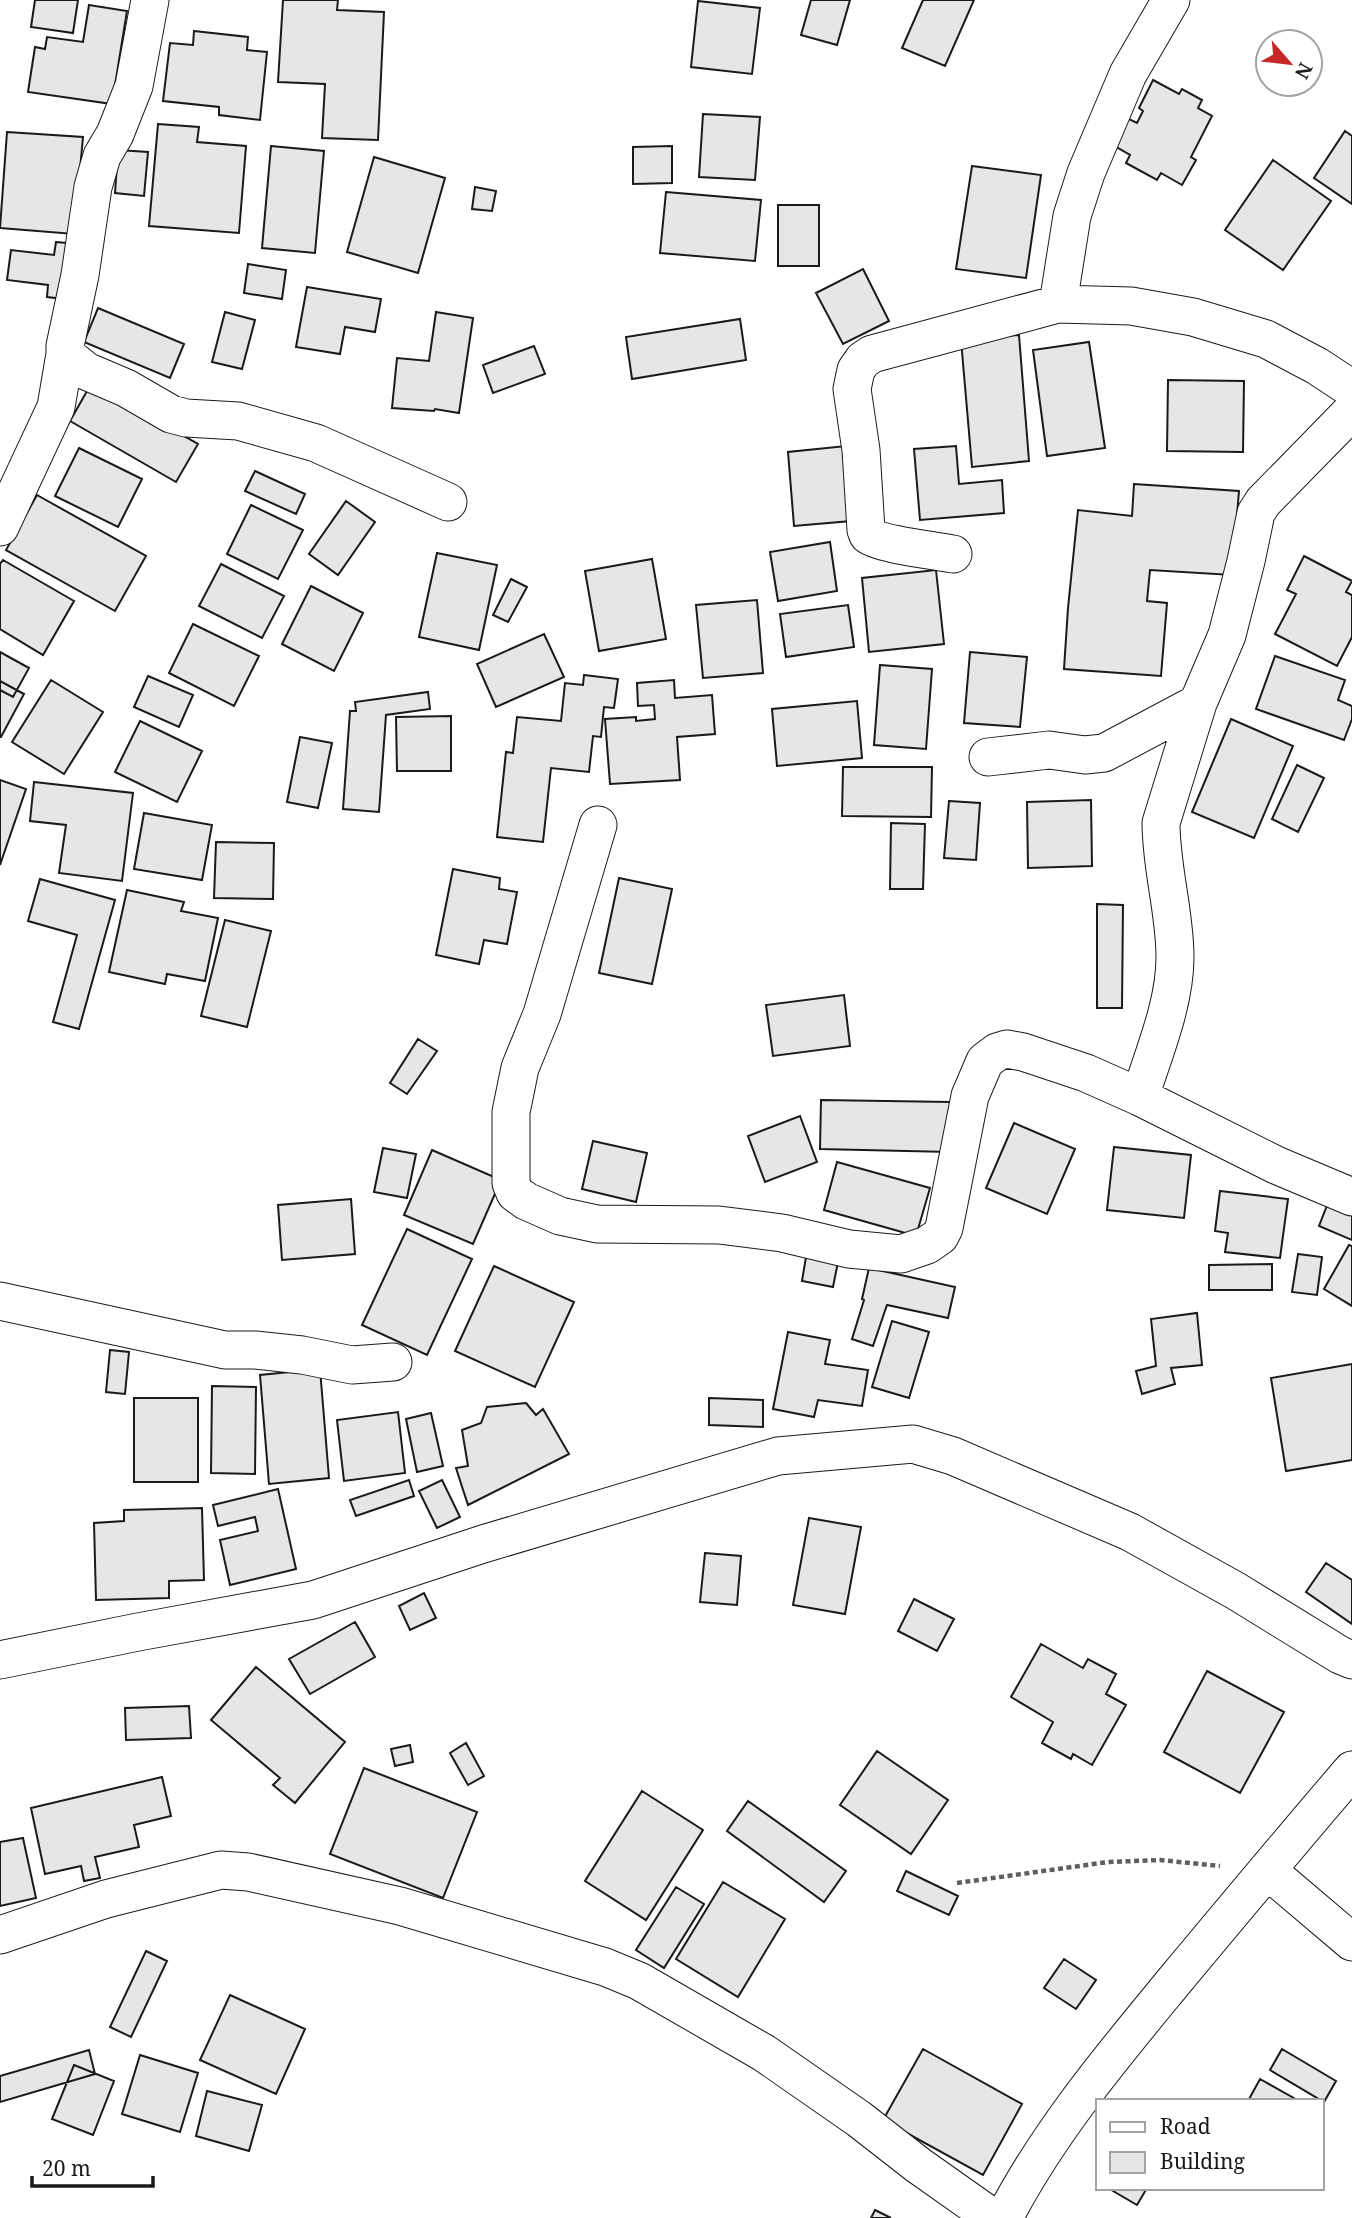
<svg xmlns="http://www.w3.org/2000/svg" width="1352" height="2218" font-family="'Noto Serif',serif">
<rect width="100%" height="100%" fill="#fff"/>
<path fill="#e6e6e6" stroke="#1a1a1a" stroke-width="2" d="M35,0h43l-5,33 -42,-6z
M283,0h55l-1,10 47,2 -6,128 -56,-2 3,-54 -47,-2z
M811,0h39l-13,45 -36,-10z
M923,0h51l-29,66 -43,-18z
M698,1l62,7 -8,66 -61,-7z
M89,5l38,6 -15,93 -84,-12 7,-45 10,2 2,-12 36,5z
M194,31l54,6 -1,13 20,2 -7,68 -41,-5v-8l-56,-6 7,-58 23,2z
M1153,80l26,14 3,-5 20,11 -4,8 14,8 -21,41 5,3 -14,25 -21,-12 -4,7 -31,-17 4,-8 -17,-10 14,-27 10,5 6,-12 -4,-3z
M703,114l57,3 -5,63 -56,-3z
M158,124l41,3 -2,15 49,4 -7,87 -90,-7z
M1345,131l7,5v68l-38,-26z
M7,132l76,5 -9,97 -74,-6z
M271,146l53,5 -9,102 -53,-5z
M672,146v37l-39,1v-37z
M118,150l30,2 -4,44 -29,-3z
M374,157l71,21 -27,95 -71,-21z
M1273,160l58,41 -48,69 -58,-40z
M972,166l69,9 -15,103 -70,-9z
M475,187l21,4 -4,20 -20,-2z
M666,192l95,8 -6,61 -95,-8z
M778,205h41v61h-41z
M56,242l22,2 -6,56 -25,-3 1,-12 -41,-5 4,-30 43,5z
M248,264l38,6 -4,29 -38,-6z
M863,269l26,52 -46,23 -27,-51z
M307,287l74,12 -6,33 -30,-5 -5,27 -44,-7z
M98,308l86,36 -14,34 -86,-36z
M225,312l30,8 -13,49 -30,-7z
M436,312l37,6 -14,95 -24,-4 -1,2 -42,-3 5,-50 32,3z
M740,319l6,41 -114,19 -6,-42z
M1019,335l10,126 -57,6 -11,-127z
M1089,342l16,106 -58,8 -14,-106z
M534,346l11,28 -52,19 -10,-28z
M1168,380l76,1 -1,71 -76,-1z
M91,384l107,60 -22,38 -106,-61z
M846,446l5,75 -57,5 -6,-74z
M956,446l3,38 43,-4 2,33 -84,7 -6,-71z
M79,448l63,31 -24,48 -63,-31z
M255,471l50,23 -9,20 -51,-23z
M1134,484l105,7 -7,84 -82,-5 -3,31 20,2 -6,73 -97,-7 4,-61 10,-98 54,6z
M37,495l109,61 -31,55 -109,-61z
M346,501l29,21 -37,53 -29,-21z
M251,505l52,25 -25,49 -51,-25z
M830,542l7,49 -59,10 -8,-49z
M437,553l60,12 -18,85 -60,-13z
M1304,556l48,25 -6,11 6,3v42l-15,29 -62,-32 21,-40 -9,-4z
M652,559l14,80 -67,12 -14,-80z
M3,560l71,41 -31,54 -43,-26v-65z
M221,564l63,32 -22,42 -63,-32z
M936,570l8,74 -75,8 -7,-74z
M511,579l16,8 -19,35 -15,-7z
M311,586l52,27 -29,58 -52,-27z
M757,600l6,73 -60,5 -7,-73z
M848,605l6,42 -68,10 -6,-43z
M193,624l66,32 -25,50 -65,-33z
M544,634l20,43 -68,30 -19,-43z
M0,652l29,16 -16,29 -13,-7z
M970,652l57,5 -7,70 -56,-4z
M1275,656l70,24 -7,20 14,6v13l-8,21 -88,-31z
M880,665l52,4 -6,80 -52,-4z
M584,675l34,4 -4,29 -10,-1 -3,30 -8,-1 -4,36 -38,-4 -8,74 -46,-5 9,-85 7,1 4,-36 44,4 4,-38 18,2z
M148,676l45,19 -14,32 -45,-20z
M51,680l52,32 -39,62 -52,-32z
M674,680l1,18 37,-3 3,39 -38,3 3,43 -70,4 -5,-65 31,-2v4l19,-2 -1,-14 -16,1 -1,-23z
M0,681l24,13 -23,43h-1z
M428,692l2,17 -44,6 -7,97 -36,-3 7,-98h6l-1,-9z
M857,701l5,57 -85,8 -5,-57z
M451,716v55h-54l-1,-54z
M1231,719l62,27 -39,92 -62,-26z
M140,721l62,30 -25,51 -62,-30z
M300,737l32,6 -14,65 -31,-6z
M1297,765l27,13 -26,54 -26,-13z
M843,767h89l-1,50 -89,-1z
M0,780l26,9 -26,76z
M34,782l99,11 -11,88 -63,-8 7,-48 -36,-4z
M1091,800l1,66 -64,2 -1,-66z
M949,801l31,2 -4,57 -32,-2z
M144,813l68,12 -10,55 -68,-11z
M891,823l34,1 -2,65h-33z
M216,842l58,1 -1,56 -59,-1z
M453,869l47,9 -1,11 18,3 -10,52 -23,-4 -5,24 -43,-9z
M619,878l53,11 -20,95 -53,-11z
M40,879l75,21 -36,129 -26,-7 24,-87 -49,-14z
M127,890l57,12 -3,9 37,7 -13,63 -38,-7 -2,10 -56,-12z
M1097,904l26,1 -1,103h-25z
M225,920l46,11 -24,96 -46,-11z
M844,995l6,51 -77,10 -7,-51z
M418,1039l19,12 -30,43 -17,-11z
M821,1100l130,2 -1,50 -130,-3z
M800,1116l17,46 -52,20 -17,-46z
M1014,1123l61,26 -28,65 -61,-26z
M593,1141l54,12 -11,49 -54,-13z
M1114,1147l77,8 -7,63 -77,-8z
M383,1148l33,6 -9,44 -33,-6z
M432,1150l69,30 -28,64 -69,-29z
M837,1162l93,26 -14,48 -92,-26z
M1220,1191l68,8 -8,59 -55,-6 3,-19 -13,-2z
M351,1199l4,55 -73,6 -4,-55z
M1328,1203l24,10v27l-33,-14z
M407,1229l65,30 -45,96 -65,-30z
M1349,1245l3,1v60l-28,-17z
M807,1251l32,6 -6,30 -31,-6z
M1298,1254l24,3 -5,38 -25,-3z
M1272,1264v26h-63v-25z
M494,1266l80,36 -39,85 -80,-36z
M869,1268l86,19 -7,31 -61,-13 -14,41 -21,-7 12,-39 -2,-1z
M1197,1313l5,52 -31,3 4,16 -33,10 -6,-23 20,-5 -5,-47z
M892,1321l37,11 -20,66 -37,-11z
M788,1332l42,8 -5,24 43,6 -6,36 -44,-6 -4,17 -41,-8z
M110,1350l19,2 -4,42 -19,-2z
M1352,1364v96l-66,11 -15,-93z
M320,1369l9,109 -60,6 -9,-109z
M212,1386l44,1 -1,87 -44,-1z
M134,1398h64v84h-64z
M709,1398l54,2v27l-54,-2z
M526,1403l10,12 7,-6 26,45 -101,51 -12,-37 12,-2 -6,-36 19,-7 6,-16z
M398,1412l7,61 -61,8 -7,-61z
M431,1413l12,53 -26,6 -11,-53z
M409,1480l5,16 -58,20 -6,-16z
M442,1480l18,37 -23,11 -18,-37z
M278,1489l18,80 -66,16 -10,-45 38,-9 -3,-14 -37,9 -5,-21z
M202,1508l2,72 -35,1v17l-73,2 -2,-77 30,-2v-11z
M809,1518l52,9 -16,87 -52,-9z
M705,1553l36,3 -4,49 -37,-3z
M1326,1563l26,17v44l-46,-32z
M424,1593l12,25 -26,12 -11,-24z
M914,1599l40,20 -17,32 -39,-20z
M355,1622l20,35 -65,37 -21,-35z
M1041,1644l42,24 5,-9 28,15 -10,20 20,11 -34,60 -19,-11 -2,5 -29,-16 11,-21 -42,-25z
M256,1667l89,75 -50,61 -22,-18 7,-7 -69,-58z
M1207,1671l77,41 -44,81 -76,-41z
M189,1706l2,32 -65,2 -1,-32z
M466,1743l18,33 -16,9 -18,-32z
M410,1745l3,17 -18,4 -4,-17z
M877,1751l71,49 -37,54 -71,-49z
M364,1768l113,44 -34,86 -113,-44z
M162,1777l9,39 -37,9 5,22 -44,10 5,21 -16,3 -3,-15 -36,8 -14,-66z
M642,1791l61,39 -57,90 -61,-39z
M748,1801l98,70 -22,31 -97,-71z
M23,1838l13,60 -36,8v-64z
M906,1871l52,25 -9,19 -52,-24z
M723,1882l62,37 -47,78 -62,-38z
M676,1887l28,17 -40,64 -28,-18z
M146,1951l21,10 -36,76 -21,-10z
M1064,1959l32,21 -20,29 -32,-21z
M230,1995l75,34 -29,65 -76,-34z
M923,2049l99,55 -39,71 -100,-55z
M1282,2049l54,32 -12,21 -54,-32z
M89,2050l6,24 -95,28v-26z
M140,2055l58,18 -18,59 -58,-18z
M74,2065l40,16 -21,54 -41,-16z
M1260,2079l39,22h-51z
M207,2091l55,14 -13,46 -53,-15z
M1108,2188h39l-10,17z
M875,2210l16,8h-20z"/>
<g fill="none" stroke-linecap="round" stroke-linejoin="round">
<defs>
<path id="street" d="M150,0l-16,86 -19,48 -13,22 -9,31 -13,88 -15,71v8l21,17 40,17 45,26 15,4 52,3 78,22 132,59
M1058,304l14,-88 14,-43 42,-99 43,-74
M0,527l56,-120 9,-53
M953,554c-15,-3 -76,-10 -85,-19 -1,-1 -1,-3 -2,-5l-5,-80 -9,-61 4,-19 7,-10 9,-6 186,-50 73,2 62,11 73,22 51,27 35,23
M988,757l61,-7 36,5 19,-2 94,-50
M598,825l-56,189 -22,54 -9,44v71l4,10 11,8 34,15 37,8 122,1 63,8 67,16 52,5 26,-9 13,-9 4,-8 26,-132 15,-35 12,-9 10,-3 16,3 63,21 54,24 136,68 76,32
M1140,1097c14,-45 35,-93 35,-140 0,-45 -14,-89 -14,-134l37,-120 29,-68 19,-74 10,-48 7,-11 89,-91
M0,1301l225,49h30l47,5 50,10 41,-3
M0,1660l138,-28 175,-32 170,-56 295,-88 135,-12 40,12 177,76 106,59 104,64 12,5
M1267,1870l85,72
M0,1935l106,-36 115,-29 27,2 152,34 205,61 34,14 125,72 95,66 59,46 75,53
M1004,2218c44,-85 106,-159 167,-233 60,-72 120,-144 181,-215"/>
</defs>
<use href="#street" stroke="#1a1a1a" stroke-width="39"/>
<path stroke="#5f5f5f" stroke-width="4.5" stroke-dasharray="5 3.5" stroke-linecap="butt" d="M957,1883l151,-21 52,-2 60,6"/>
<use href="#street" stroke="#fff" stroke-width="37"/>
</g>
<rect x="1096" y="2099" width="228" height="91" fill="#ffffff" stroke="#a3a3a3" stroke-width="2"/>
<rect x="1110" y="2122" width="35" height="10" fill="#ffffff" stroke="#a3a3a3" stroke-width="2"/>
<text x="1160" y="2134" font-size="21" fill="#1a1a1a">Road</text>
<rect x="1110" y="2152" width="35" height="21" fill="#e6e6e6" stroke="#a3a3a3" stroke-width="2"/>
<text x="1160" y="2169" font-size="21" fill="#1a1a1a">Building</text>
<g transform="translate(1289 63) rotate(118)"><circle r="33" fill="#ffffff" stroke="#a3a3a3" stroke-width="2"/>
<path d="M0-5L12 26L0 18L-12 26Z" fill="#c62828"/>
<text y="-10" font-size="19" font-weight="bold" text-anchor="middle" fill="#1a1a1a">N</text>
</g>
<path d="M32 2176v10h121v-10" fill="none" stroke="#1a1a1a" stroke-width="3.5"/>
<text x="42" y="2176" font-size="21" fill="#1a1a1a" stroke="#ffffff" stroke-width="5" paint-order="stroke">20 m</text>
</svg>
